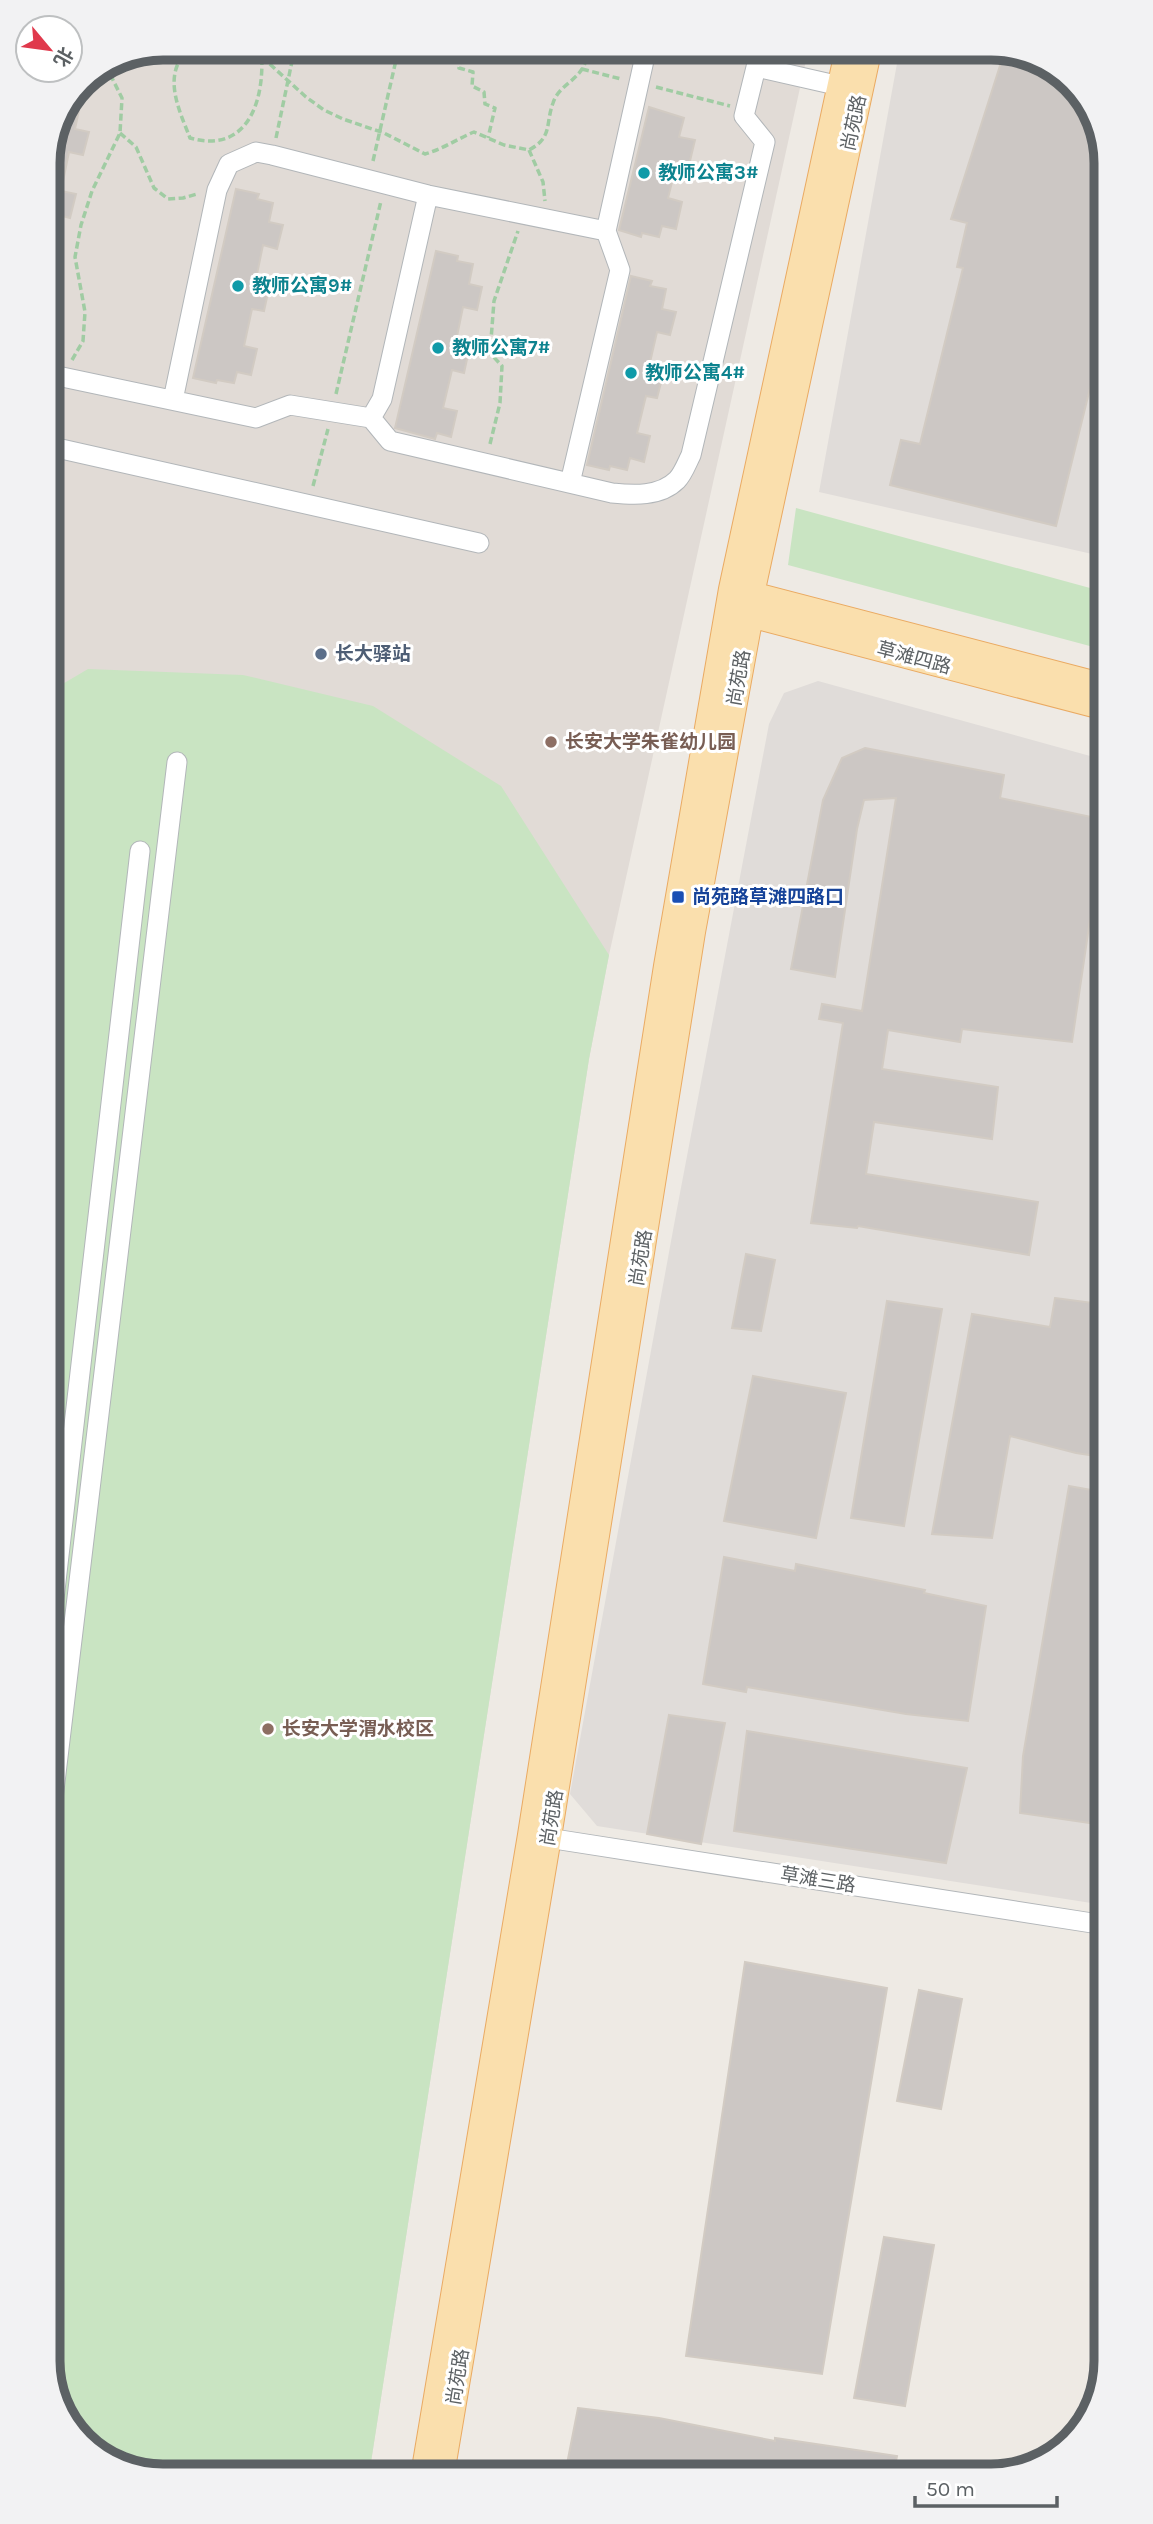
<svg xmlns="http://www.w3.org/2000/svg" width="1153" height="2524" font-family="Karla,'Noto Sans SC',sans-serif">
<rect width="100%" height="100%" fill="#eeeae4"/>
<path fill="#e0dcd9" d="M900,47l98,1 62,23 39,54 2,431 -282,-64z
M818,681l283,78 3,1146 -507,-79 -27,-32 106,-580 93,-490 15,-31z"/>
<path fill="#e1dbd6" d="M163,47h646l-200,908 -20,104 -220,1416 -214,1 -63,-23 -38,-54 -7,-2243 34,-75z"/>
<path fill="#c9e4c2" d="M796,508l305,83v58l-313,-84z
M88,669l155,6 130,31 128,80 108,169 -20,104 -220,1416 -214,1 -63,-23 -38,-54 -5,-1707z"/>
<path fill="#ccc7c4" stroke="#d2cbc3" stroke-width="2" d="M1005,50l55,21 39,54 1,223 -44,178 -166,-41 11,-45 19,4 43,-176 -6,-1 10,-44 -16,-4z
M76,94l6,2 -7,33 14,3 -6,23 -14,-3 -8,39 15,3 -6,24 -15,-4 -1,6h-6l-1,-64z
M649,107l35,11 -5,19 16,3 -6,25 -12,-3 -9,36 14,4 -6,27 -14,-3 -3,11 -17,-4 -1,4 -22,-7z
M236,189l23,5 -2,5 16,4 -4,19 14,3 -6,24 -14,-4 -8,39 14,4 -5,23 -12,-2 -8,37 13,3 -6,26 -14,-3 -3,11 -17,-3 -1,3 -23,-5z
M436,251l22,5 -1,5 16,3 -4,20 13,3 -5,23 -14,-3 -8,39 14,4 -5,23 -12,-3 -9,38 14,3 -6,26 -14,-4 -2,6 -40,-11z
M631,276l21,5 -2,5 16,3 -4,20 14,3 -6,23 -13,-3 -9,39 15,4 -6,23 -11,-2 -9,37 13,3 -6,26 -14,-4 -3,12 -17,-4 -1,4 -22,-5z
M865,748l139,27 -4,23 101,21v26l-29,197 -110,-13 -2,13 -72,-12 -6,39 116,18 -6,52 -118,-17 -8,52 172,28 -9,53 -171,-29 -1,2 -46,-5 32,-200 -24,-4 3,-15 40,7 34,-213 -32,2 -7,29 -22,148 -44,-8 32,-169 19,-42z
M746,1254l29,6 -14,71 -29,-3z
M1055,1298l46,6 -2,17h4v136l-27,-4 -66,-17 -18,102 -60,-4 40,-220 78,13z
M887,1301l55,8 -38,217 -53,-8z
M753,1376l93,17 -30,145 -92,-17z
M1069,1486l34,6 1,333 -84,-12 3,-57z
M724,1557l71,14 1,-7 129,26 -1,3 62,13 -18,115 -62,-7 -159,-27 -1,5 -43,-8z
M669,1715l56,8 -24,121 -54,-10z
M747,1731l220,37 -21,95 -212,-32z
M745,1962l142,26 -65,386 -136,-18z
M919,1990l43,9 -21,110 -44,-8z
M884,2237l50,8 -29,161 -51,-8z
M578,2408l81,10 116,23v-3l122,18 -3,15 -329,3z"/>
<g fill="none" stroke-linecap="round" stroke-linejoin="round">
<defs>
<path id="minor" d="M756,67l84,19
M606,231l41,-184
M48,374l208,44 34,-13 81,13 19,23 222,52c21,2 48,4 65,-13 6,-6 10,-17 14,-25l74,-313 -21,-26 17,-69
M173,400l44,-210 12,-26 27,-12 16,3 156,40 178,36 14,39 -50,213
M371,418l11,-19 46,-204
M48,446l431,97
M51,1625l89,-774
M52,1807l125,-1045
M535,1836l570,89"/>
<path id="major" d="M736,590l365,95
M735,611l366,96
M442,2474l107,-637 144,-905 58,-317 1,-21 118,-547
M423,2475l107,-640 136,-869 65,-377 117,-542"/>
</defs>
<use href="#minor" stroke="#b2b6b9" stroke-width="21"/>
<use href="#major" stroke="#eaaa62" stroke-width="26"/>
<path stroke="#a0cca3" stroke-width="3.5" stroke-dasharray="7 3.5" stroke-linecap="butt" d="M189,47c-3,7 -9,12 -12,19 -9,23 5,51 13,72 61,17 76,-43 71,-91
M465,47l-6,21 14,4 -1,14 12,6 1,12 10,4 -7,30
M698,47l41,12
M262,57l44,40 18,13 19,9 41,14 41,21c18,-5 32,-15 49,-22l30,13 25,5c24,-13 16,-25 24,-47 5,-16 21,-21 29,-34 4,-5 5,-15 7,-22
M582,69l39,10
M656,87l74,19
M120,133l16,14 18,41 14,11 15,-1 14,-4
M276,138l19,-91
M529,150l14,32 2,19
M373,161l26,-114
M72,360l11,-19 2,-29 -10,-55 6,-32 11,-34 28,-58 2,-35 -14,-28
M336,394l45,-193
M490,444l10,-41 2,-37 -12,-13 4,-52 24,-70
M313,486l15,-57"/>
<use href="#minor" stroke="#fff" stroke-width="19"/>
<use href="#major" stroke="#fadfad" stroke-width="24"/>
</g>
<g fill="#0f9aa8" stroke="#fff" stroke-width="2.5">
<circle cx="644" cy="173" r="7"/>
<circle cx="238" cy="286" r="7"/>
<circle cx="438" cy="348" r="7"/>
<circle cx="631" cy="373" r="7"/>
</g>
<circle fill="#5c6f8a" stroke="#fff" stroke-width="2.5" cx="321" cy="654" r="7"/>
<g fill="#8d6e63" stroke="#fff" stroke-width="2.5">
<circle cx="551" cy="742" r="7"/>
<circle cx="268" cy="1729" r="7"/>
</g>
<rect fill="#1a4fb4" stroke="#fff" stroke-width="2.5" x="671" y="890" width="14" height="14" rx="3.5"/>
<g text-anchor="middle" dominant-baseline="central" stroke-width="6" stroke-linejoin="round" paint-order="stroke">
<g font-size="19" fill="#5c6164" stroke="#fff">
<text transform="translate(854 123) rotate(-78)">尚苑路</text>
<text transform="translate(914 658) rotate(15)">草滩四路</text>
<text transform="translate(739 678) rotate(-80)">尚苑路</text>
<text transform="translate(641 1258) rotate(-81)">尚苑路</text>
<text transform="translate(552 1818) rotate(-81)">尚苑路</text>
<text transform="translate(818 1880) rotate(9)">草滩三路</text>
<text transform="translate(458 2377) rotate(-81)">尚苑路</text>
</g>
<g font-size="19" font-weight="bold" fill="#0d838f" stroke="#fff" text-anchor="start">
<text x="658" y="173">教师公寓3#</text>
<text x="252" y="286">教师公寓9#</text>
<text x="452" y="348">教师公寓7#</text>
<text x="645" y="373">教师公寓4#</text>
</g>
<g font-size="19" font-weight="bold" fill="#4e5e75" stroke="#fff" text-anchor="start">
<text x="335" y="654">长大驿站</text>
</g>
<g font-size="19" font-weight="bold" fill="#785e54" stroke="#fff" text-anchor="start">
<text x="565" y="742">长安大学朱雀幼儿园</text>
<text x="282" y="1729">长安大学渭水校区</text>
</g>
<g font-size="19" font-weight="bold" fill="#164399" stroke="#fff" text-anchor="start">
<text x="692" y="897">尚苑路草滩四路口</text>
</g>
</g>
<path d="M0 0H1153V2524H0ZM163 60H991A103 103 0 0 1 1094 163V2361A103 103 0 0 1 991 2464H163A103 103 0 0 1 60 2361V163A103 103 0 0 1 163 60Z" fill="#f2f2f3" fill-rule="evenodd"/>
<path fill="none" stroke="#5c6164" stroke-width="9" d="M163 60H991A103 103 0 0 1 1094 163V2361A103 103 0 0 1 991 2464H163A103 103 0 0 1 60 2361V163A103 103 0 0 1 163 60Z"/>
<g transform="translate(49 49) rotate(119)"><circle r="33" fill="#ffffff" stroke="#bec0c1" stroke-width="2"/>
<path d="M0-5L12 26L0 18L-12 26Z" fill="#e0394c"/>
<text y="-10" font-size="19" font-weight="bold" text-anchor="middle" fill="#5c6164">北</text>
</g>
<path d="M915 2496v10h142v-10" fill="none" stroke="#5c6164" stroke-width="3.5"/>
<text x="926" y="2496" font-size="21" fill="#5c6164" stroke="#ffffff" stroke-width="5" paint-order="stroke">50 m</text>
</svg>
